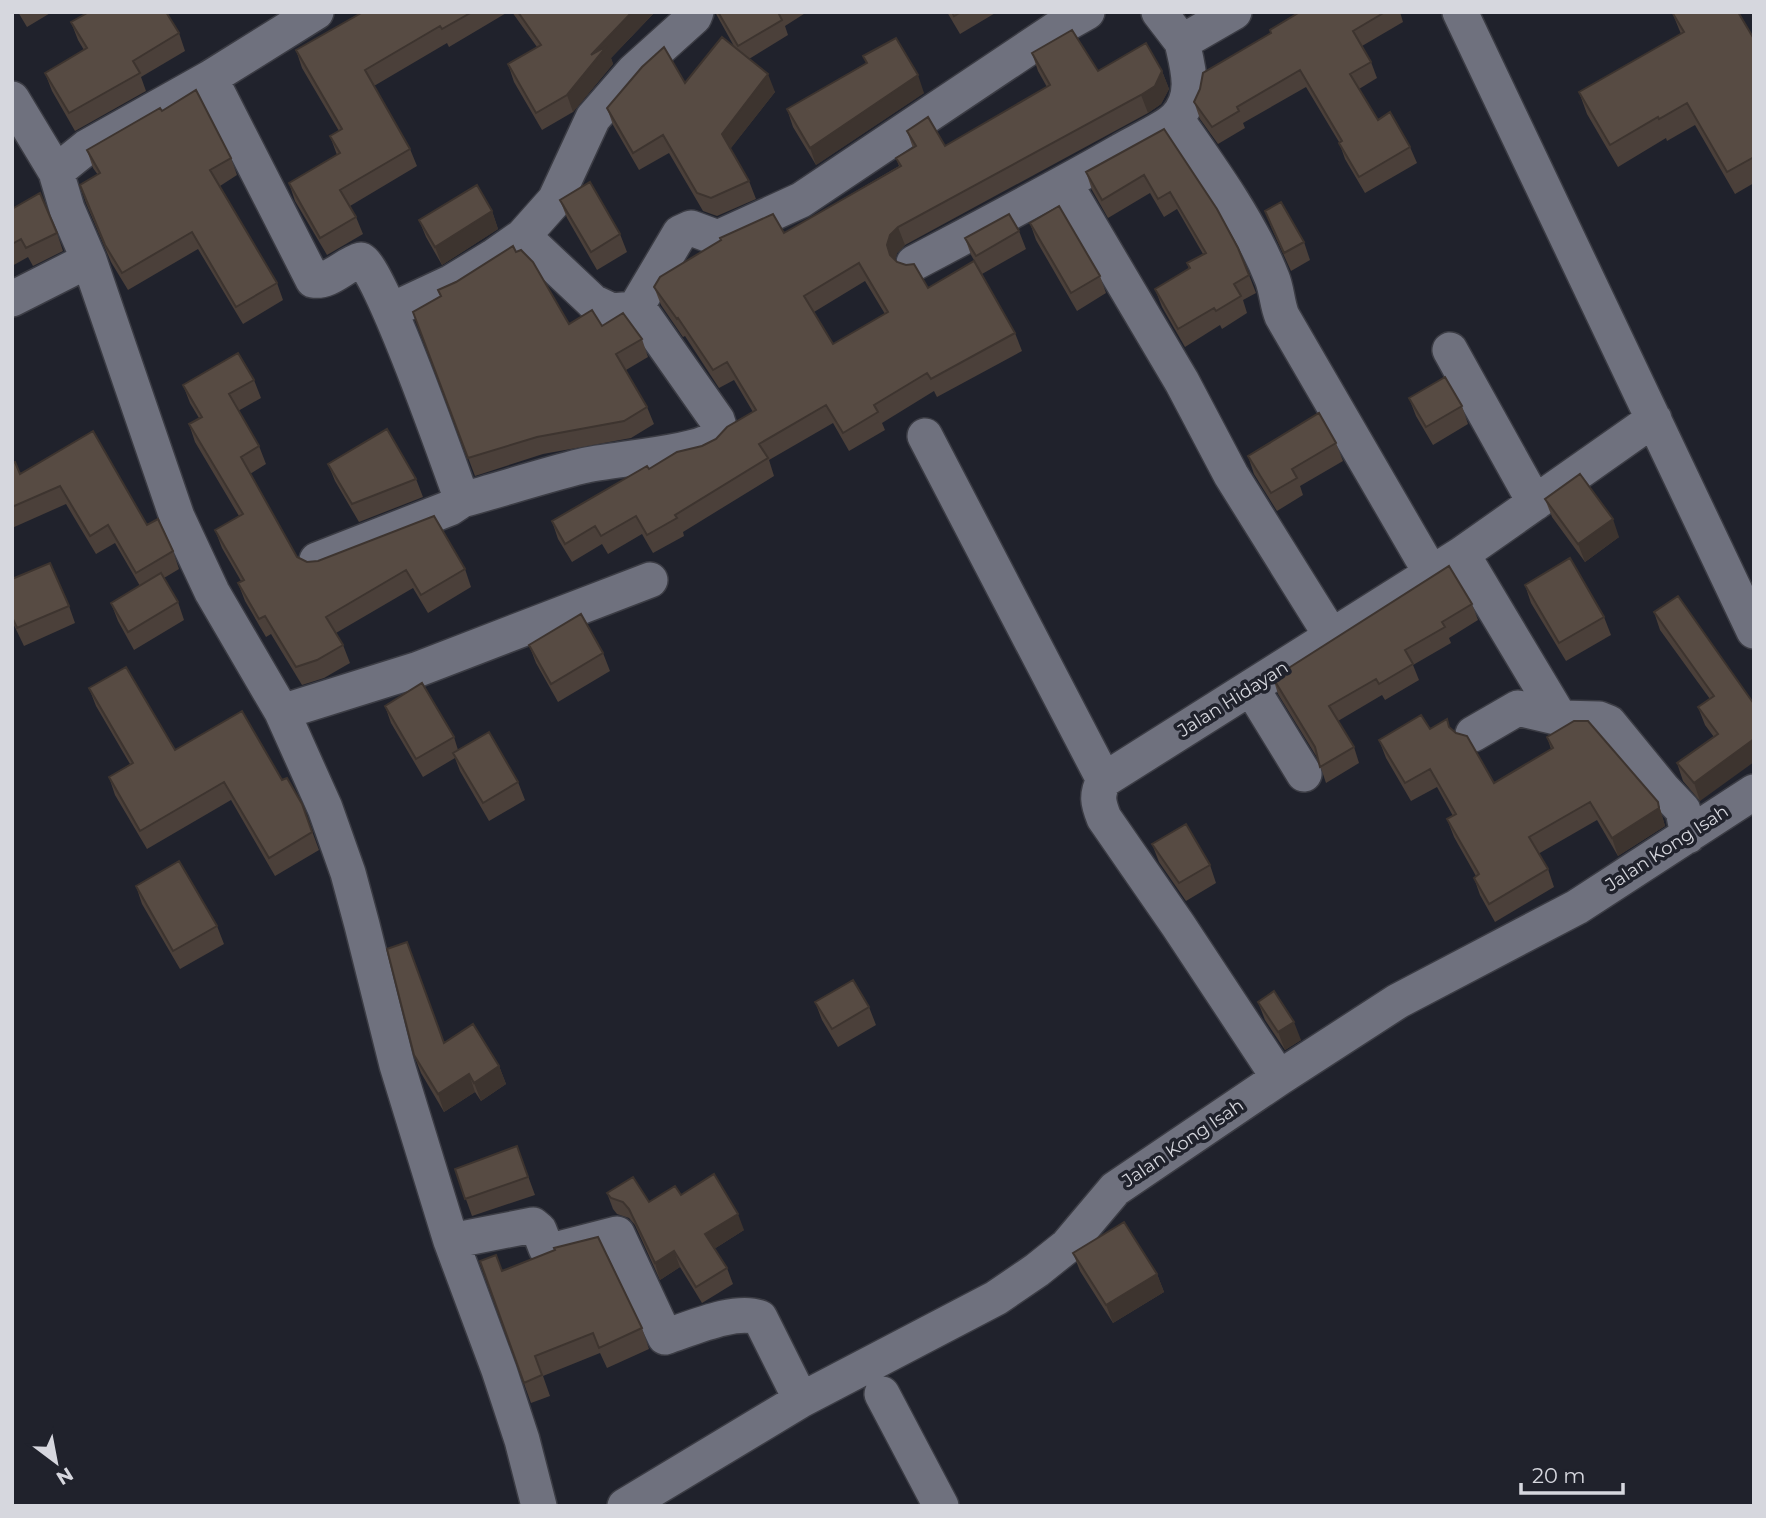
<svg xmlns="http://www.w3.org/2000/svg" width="1766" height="1518" font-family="Montserrat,sans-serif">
<rect width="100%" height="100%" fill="#20222c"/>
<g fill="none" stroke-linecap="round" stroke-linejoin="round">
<defs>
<path id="street" d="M316,12l-106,66 -123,69 -31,25 11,37 22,51 88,257 35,75 70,120 43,96 23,65 14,52 35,140 54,176 48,129 23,70 17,66
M1159,12l23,30 52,-30
M1460,12l294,619
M210,78l103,202c17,3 32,-16 48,-20 20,10 89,207 101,240l-12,8 -133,52
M12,99l44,73
M1176,119c34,48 75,105 96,159 5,12 5,26 10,38l149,257
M1065,184l117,198 49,93 101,162
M914,263c70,-37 139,-73 207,-112 13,-8 46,-23 55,-33 21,-22 12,-50 6,-76
M12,299l77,-39
M635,309l45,-76 11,-5 27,10 83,-38 254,-170 32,-18
M390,311l62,-29 41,-25 30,-21 32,-36 38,-82 41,-47 60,-54 2,-5
M1450,350l85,153
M925,436l179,344
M462,500c40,-11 80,-24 120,-34 28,-7 112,-12 131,-27 6,-5 7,-12 4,-19l-73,-104 -9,-7 -23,2 -19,-9 -70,-66
M1462,554l98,164 -42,-10 -45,26
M1252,689l52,85
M282,712l134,-42 234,-90
M1560,718l39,1 10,4 54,66 20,21 5,26
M1279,1078l-101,-153 -74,-107c-6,-15 -8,-23 0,-38l358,-226 192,-135
M451,1241l82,-16 6,5 7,18 5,3 66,-17 48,103c25,-8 71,-29 95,-19l41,82
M882,1394l59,112
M625,1506l176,-106 195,-102 41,-28 30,-24 48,-57 164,-111 119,-77 179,-94 177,-115"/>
</defs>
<use href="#street" stroke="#3b3c44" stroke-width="38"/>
<use href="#street" stroke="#6f717e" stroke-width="35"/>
</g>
<path fill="#4b403a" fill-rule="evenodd" d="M18,12h34l-25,15z
M363,12h145l-59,35 -2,-4 -73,43 36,63 7,17 -67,40 6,11 7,17 -36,21 -32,-54 -6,-18 48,-28 -7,-19 9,-5 -37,-63 -6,-18z
M512,12h143l-44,46 2,6 -40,48 -31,18 -28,-48 -6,-18 29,-17z
M715,12h92l-22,14 3,9 -39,24 26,33 -45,57 19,32 7,18 -39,17 -14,-5 -34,-58 -30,17 -26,-45 -6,-17 78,-25 50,-35z
M947,12h50l-37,22z
M1296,12h104l3,10 -41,24 9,16 6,16 -18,11 19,31 32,27 7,16 -52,30 -20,-34 -6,-17 -33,-55 -63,36 2,5 -27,16 -18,-25 -6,-17 77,-69 -1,-3 27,-16z
M1672,12l82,27v144l-19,11 -40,-69 -28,16 -1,-3 -48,29 -31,-53 -8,-22 102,-58z
M71,22l108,11 6,18 -44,26 5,14 -71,40 -23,-40 -7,-18 39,-23 -6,-10z
M1032,53l66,18h64l7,18 -8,15 -13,9 -243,132 -8,8 -2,7 33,28 87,45 7,18 -85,46 -3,-6 -52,32 3,7 -36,21 -16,-28 -64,37 5,16 -91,56 1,4 -31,17 -11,-19 -34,20 -6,-10 -30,18 -14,-23 -6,-18 97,-52 67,-30 37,-27 -19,-32 -15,8 -34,-52 -2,1 -22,-32 -7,-18 130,-54 115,-67 -3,-8 17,-10 -6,-17 38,15 102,-59 -9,-16zM865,281l20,33 -52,30 -19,-32z
M863,56l61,37 -108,72 -23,-38 -6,-18 79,-46z
M162,111l69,47 6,17 -17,11 57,97 6,17 -40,24 -45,-75 -70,41 -17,-28 -25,-59 -6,-18 18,-10 -5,-7 -6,-18z
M1164,129l85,146 7,18 -13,7 4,13 -25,16 -2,-4 -35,22 -23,-40 -7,-18 34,-20 -2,-6 16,-9 -26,-45 -13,8 -14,-24 -42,25 -16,-28 -6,-18z
M560,200l60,34 7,18 -30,18 -30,-52z
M12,209l45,24 6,18 -30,15 -5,-9 -16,9z
M492,211l6,18 -56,36 -16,-28 -7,-17z
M1265,211l39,31 6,18 -19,11 -19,-42z
M1030,223l70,53 6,17 -29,18 -41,-71z
M1019,231l7,18 -44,25 -11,-19 -6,-17z
M516,252l53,72 33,2 40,13 6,18 -22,13 21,37 7,17 -23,14 -88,16 -68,22 -62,-164 27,-16 -2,-6z
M254,380l7,18 -23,13 21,35 7,18 -16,10 47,83 10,5 158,7 6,18 -43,26 -15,-25 -77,45 7,12 7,18 -26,15 -22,7 -31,-51 -5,3 -21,-36 -7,-18 3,-2 -19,-33 -7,-18 24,-14 -44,-74 -6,-18 10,-6 -9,-15 -7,-18z
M1409,398l53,8 6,18 -35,21 -17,-29z
M93,431l54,94 26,26 6,18 -15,9 14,24 6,18 -50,30 -16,-29 -7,-18 29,-17 -25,-43 -19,11 -30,-50 -54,24v-65l8,11z
M1336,443l7,18 -43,25 3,9 -26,16 -23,-37 -6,-18z
M328,464l88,15 7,18 -64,25 -24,-41z
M1545,499l74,38 -34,25 -33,-45z
M12,579l57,27 6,17 -51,23 -12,-25z
M1525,585l79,32 7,18 -45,26 -35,-58z
M1472,604l6,16 -29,18 2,5 -38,22 6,15 -34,20 -3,-5 -44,26 16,26 5,16 -33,20 -8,-24 -40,-65 -5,-16z
M1654,612l100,92 -54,97 -17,-20 -6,-18 37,-26 -9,-12 -7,-18 12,-8 -50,-69z
M529,645l74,8 7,18 -52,31 -22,-39z
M89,688l86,62 107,30 20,24 17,46 -44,26 -44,-76 -84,49 -32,-54 -6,-18 21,-13 -34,-58z
M385,706l69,31 4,13 60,32 7,18 -36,21 -29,-50 -5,-13 -32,19 -32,-54z
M1450,727l44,56 57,-34 -4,-12 111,65 7,24 -47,30 -21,-36 -59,34 10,15 6,18 -59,35 -15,-27 -6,-17 2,-2 -22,-39 -7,-18 6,-3 -16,-29 -26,14 -25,-43 -7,-18 51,-11z
M1152,844l58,21 6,18 -30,18 -27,-39z
M136,886l81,40 7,18 -44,25 -38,-65z
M815,1002l54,5 7,18 -38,22 -16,-27z
M1258,1002l43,38 -16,10 -20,-30z
M444,1043l55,23 7,18 -25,17 -6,-9 -31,20 -23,-39 -7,-18z
M517,1146l18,49 -63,21 -17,-47z
M607,1193l42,9 32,-7 63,35 -30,19 13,19 6,16 -31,19 -22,-36 -20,13 -25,-55 -6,-7 -12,-4 -4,-5z
M1073,1253l84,21 7,18 -51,31 -33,-52z
M480,1261l22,10 140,57 7,21 -42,19 -7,-15 -57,23 7,20 -19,7z"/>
<path fill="#3d342f" d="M632,12h23l-44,46 2,6 -40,48 -6,-17 24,-40z
M1162,71l7,18 -8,15 -13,9 -7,-18z
M768,74l7,18 -47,60 -6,-18z
M918,75l6,18 -108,72 -6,-17z
M492,211l6,18 -56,36 -7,-18z
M898,227l7,18 -8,8 -3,10 -4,-8 -3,-10 3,-10z
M1613,519l6,18 -34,25 -7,-18z
M1754,739v23l-54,39 -6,-18z
M1658,802l7,24 -47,30 -6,-18z
M1294,1022l7,18 -16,10 -7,-18z
M499,1066l7,18 -25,17 -7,-18z
M469,1074l6,18 -31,20 -6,-18z
M738,1214l6,16 -33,21 -6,-17z
M674,1251l6,16 -20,13 -5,-17z
M1157,1274l7,18 -51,31 -7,-18z"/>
<path fill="#574b43" stroke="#3d342f" stroke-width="2" fill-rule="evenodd" d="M89,12h77l13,21 -46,28 7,12 -71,40 -24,-40 42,-25 -16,-26z
M363,12h109l-30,17 -2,-3 -75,44 45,79 -70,41 16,27 -36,21 -31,-55 51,-30 -10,-17 12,-7 -46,-79z
M518,12h114l-41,43 16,-9 -40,49 -31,18 -28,-49 33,-19z
M718,12h60l4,8 -44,26z
M952,12h9l-7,4z
M1297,12h88l-32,19 18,31 -21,12 28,46 12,-8 20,35 -51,30 -20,-34 3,-2 -42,-71 -63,37 2,4 -27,16 -18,-25 6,-13 3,-16 68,-40 -1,-3 28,-17z
M1672,12h66l16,27v118l-27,15 -40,-69 -28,16 -1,-2 -48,28 -31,-53 105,-60z
M1072,30l26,41 48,-28 16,28 -7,15 -14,9 -243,132 -8,8 -3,10 3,10 7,7 9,3 8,-1 14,24 46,-27 41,72 -84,46 -4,-6 -53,32 4,7 -35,21 -17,-28 -67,39 9,14 -93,57 2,3 -30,17 -11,-19 -35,20 -6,-10 -30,18 -13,-23 95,-55 2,3 28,-17 25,-6 14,-7 11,-12 29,-17 -29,-48 -14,8 -35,-52 -1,1 -23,-32 6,-10 61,-37 -1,-2 53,-24 11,19 117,-67 -5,-8 20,-12 -9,-15 21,-14 17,29 105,-61 -18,-32zM859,263l29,49 -55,32 -29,-48z
M722,37l46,37 -46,60 27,47 -38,17 -14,-5 -34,-58 -30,18 -26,-45 35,-41 22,-20 21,36z
M896,38l22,37 -108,73 -23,-39 80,-46 -4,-7z
M196,90l35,68 -21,12 67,113 -41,24 -44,-75 -70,41 -17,-28 -25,-60 20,-12 -13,-23 73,-42 2,3z
M1164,129l53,80 21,39 11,27 -15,9 7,12 -25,15 -2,-3 -36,21 -23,-40 35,-21 -3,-5 19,-10 -36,-61 -12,7 -14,-24 -42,25 -16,-28z
M590,182l30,52 -29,18 -31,-52z
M477,185l15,26 -57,36 -16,-27z
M40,193l17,40 -31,15 -5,-9 -9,5v-35z
M1281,202l23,40 -20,11 -19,-42z
M1059,206l41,70 -29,17 -41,-70z
M1009,214l10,17 -43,25 -11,-18z
M513,246l3,6 5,-2 12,12 36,62 23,-14 10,16 21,-13 19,26 -26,15 31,53 -23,14 -87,16 -69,21 -55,-146 28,-16 -3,-6 18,-8z
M238,353l16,27 -25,14 30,52 -18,11 56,100 10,5 11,-1 116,-45 31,53 -44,26 -15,-25 -80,47 17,28 -26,15 -21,7 -31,-51 -6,3 -21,-36 6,-3 -29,-50 28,-16 -54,-90 13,-7 -19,-32z
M1445,377l17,29 -36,21 -17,-29z
M1319,413l17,30 -44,26 5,9 -26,15 -23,-37z
M387,429l29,50 -64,25 -24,-40z
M93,431l54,94 11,-6 15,32 -37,22 -28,-48 -18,11 -30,-50 -48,21v-44l3,-1 5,12z
M1580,474l33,45 -35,25 -33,-45z
M1570,558l34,59 -45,26 -34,-58z
M50,563l19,43 -52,22 -5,-11v-38z
M1449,566l23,38 -30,18 3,5 -40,23 8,14 -34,20 -3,-5 -47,27 25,41 -34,20 -5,-20 -42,-69z
M161,573l17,29 -50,30 -17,-29z
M1678,596l76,108v35l-60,44 -17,-20 41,-29 -20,-27 16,-11 -60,-84z
M581,614l22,39 -52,31 -22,-39z
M126,667l49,83 67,-39 40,69 5,-2 15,26 10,28 -43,26 -45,-76 -84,49 -31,-54 24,-14 -44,-75z
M422,683l32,54 -38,22 -31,-53z
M1421,715l9,14 17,-10 2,8 7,6 11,3 27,47 59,-35 -6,-11 27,-16h14l70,81 1,6 -47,30 -22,-36 -61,35 19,32 -59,35 -15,-26 5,-4 -32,-55 9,-5 -26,-45 -25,14 -26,-43z
M489,732l29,50 -35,21 -30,-50z
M1186,824l24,41 -31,18 -27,-39z
M179,861l38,65 -44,25 -37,-65z
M407,942l37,101 29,-19 26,42 -25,17 -5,-9 -31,20 -24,-39 -27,-106z
M853,980l16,27 -37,22 -17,-27z
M1274,991l20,31 -16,10 -20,-30z
M517,1146l11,31 -63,22 -10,-30z
M714,1174l24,40 -33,20 22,34 -31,19 -22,-36 -19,12 -26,-54 -6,-7 -12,-4 -4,-5 26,-16 16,25 26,-16 6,9z
M1124,1222l33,52 -51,31 -33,-52z
M598,1237l44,91 -43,20 -6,-15 -58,23 7,19 -18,8 -44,-122 16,-6 6,16 53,-21 -1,-2z"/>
<g text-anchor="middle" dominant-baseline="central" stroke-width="7" stroke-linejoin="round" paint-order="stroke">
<g font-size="18" fill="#d6d7de" stroke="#20222c">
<text transform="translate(1233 699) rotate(-32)">Jalan Hidayan</text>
<text transform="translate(1667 848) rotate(-33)">Jalan Kong Isah</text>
<text transform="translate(1183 1143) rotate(-34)">Jalan Kong Isah</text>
</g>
</g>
<rect width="1766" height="1518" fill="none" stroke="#d6d7de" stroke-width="28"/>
<g transform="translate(56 1462) rotate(148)" stroke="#20222c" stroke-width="5" paint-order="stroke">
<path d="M0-5L12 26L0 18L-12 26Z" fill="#d6d7de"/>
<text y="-10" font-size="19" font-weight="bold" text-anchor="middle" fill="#d6d7de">N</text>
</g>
<path d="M1521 1483v10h102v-10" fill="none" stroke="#d6d7de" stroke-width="3.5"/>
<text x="1532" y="1483" font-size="21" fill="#d6d7de" stroke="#20222c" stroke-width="5" paint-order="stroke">20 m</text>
</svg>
